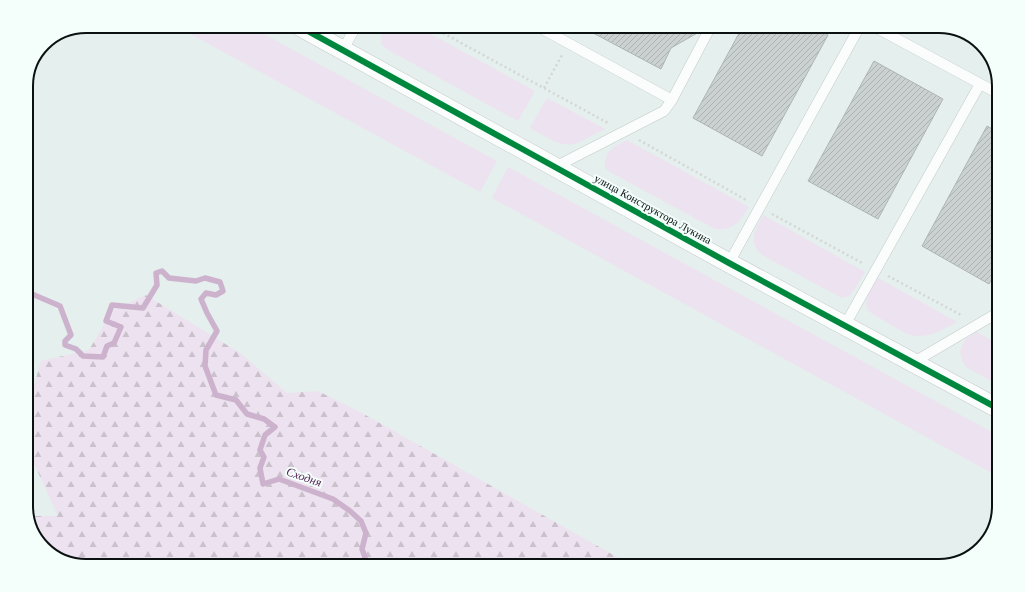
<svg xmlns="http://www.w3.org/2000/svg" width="1025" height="592" font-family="Georgia,serif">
<defs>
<pattern id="forest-firs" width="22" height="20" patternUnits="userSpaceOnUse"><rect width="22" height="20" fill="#ede2ef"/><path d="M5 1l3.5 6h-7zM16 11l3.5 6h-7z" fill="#cac1cc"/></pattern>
<pattern id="building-hatch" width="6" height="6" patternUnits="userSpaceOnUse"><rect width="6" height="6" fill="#cad1d0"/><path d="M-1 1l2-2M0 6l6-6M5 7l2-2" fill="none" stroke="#acb2b2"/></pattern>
</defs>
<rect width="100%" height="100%" fill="#e5efed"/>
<path fill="#ede2ef" d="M176,26h73l248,135 -17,31z
M388,26h28l119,65 -17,30 -128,-70 -9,-7c0,-9 -1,-13 7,-18z
M547,98l58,31c-9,4 -22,12 -31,15 -15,3 -31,-9 -44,-16z
M627,140l122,67c-10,15 -15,24 -34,22l-105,-57 -5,-4c-1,-17 8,-21 22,-28z
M508,167l491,269v41l-507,-279z
M763,215l102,57 -11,18 -5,6 -7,2 -80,-43c-15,-14 -7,-25 1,-40z
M878,278l79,44c-15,9 -34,19 -52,11 -8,-4 -15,-9 -22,-13 -7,-4 -16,-7 -17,-16 0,-9 8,-18 12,-26z
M977,332l22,13v40l-32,-17 -5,-7 -2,-10 3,-7 4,-6z"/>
<path fill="url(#forest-firs)" d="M146,295l94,58 47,40 31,-2 44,22 271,153h-547l-30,-8 -20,-19 -8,-23h30l-32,-70v-33l15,-52 48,-11 23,-39z"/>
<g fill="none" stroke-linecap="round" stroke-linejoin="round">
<path stroke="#cdb2cd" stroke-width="5.5" d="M26,293l6,1 28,12 11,29 -6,6v4l11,4 7,7 20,1 4,-11 7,-3 7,-16 -15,-6 6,-16 31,3 14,-23 -1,-12 6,-2 7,7 27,3 9,-3 15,4 3,9 -7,4 -10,-2 -5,6 6,14 10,18 -11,19 -1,16 11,29 20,5 11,14 17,5 11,8 -10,8 -5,15 4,7 -4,11 3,16 16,-5 54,20 17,12 11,10 5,12 -4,16 3,8 -3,9"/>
</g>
<path fill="url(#building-hatch)" stroke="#aeb5b4" d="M580,26h116l3,6 -28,16 -10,21z
M743,26h69l16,9 -66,121 -69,-38z
M937,26l32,8 21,20z
M874,61l69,38 -65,120 -70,-38z
M987,126l12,7v133l-10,18 -67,-38z"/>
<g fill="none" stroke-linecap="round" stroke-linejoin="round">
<defs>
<path id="service" d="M537,26l135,74
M873,26l126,68
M343,50l13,-24
M555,167l109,-56 8,-11 39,-74
M729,263l131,-237
M845,325l135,-241
M914,362l85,-50"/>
<path id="minor" d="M299,26l430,237 270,146"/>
</defs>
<use href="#service" stroke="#c3cbc9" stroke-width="11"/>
<use href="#minor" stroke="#c3cbc9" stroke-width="20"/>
<path stroke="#d4d6d6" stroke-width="2.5" stroke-dasharray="2 3" stroke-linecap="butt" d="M430,26l178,97
M544,88l18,-33
M639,140l109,61
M772,214l92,50
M888,276l75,40
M992,332l7,3"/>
<use href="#service" stroke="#fbfdfc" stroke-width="10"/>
<use href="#minor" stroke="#fbfdfc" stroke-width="19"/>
<defs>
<path id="cycleway" d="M299,26l430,237 270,146"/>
</defs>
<use href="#cycleway" stroke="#f4fffc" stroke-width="8"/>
<use href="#cycleway" stroke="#00873e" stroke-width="6"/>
</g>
<g text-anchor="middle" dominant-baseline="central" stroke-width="4" stroke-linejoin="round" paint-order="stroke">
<g font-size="11" fill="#0b1110" stroke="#f4fffc">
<text transform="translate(653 209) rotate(29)">улица Конструктора Лукина</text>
</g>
<g font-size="12" font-style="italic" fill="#5a2658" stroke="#f4fffc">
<text transform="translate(304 477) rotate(19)">Сходня</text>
</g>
</g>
<path d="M0 0H1025V592H0ZM86 33H939A53 53 0 0 1 992 86V506A53 53 0 0 1 939 559H86A53 53 0 0 1 33 506V86A53 53 0 0 1 86 33Z" fill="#f4fffc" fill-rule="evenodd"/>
<path fill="none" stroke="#0b1110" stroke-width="2" d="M86 33H939A53 53 0 0 1 992 86V506A53 53 0 0 1 939 559H86A53 53 0 0 1 33 506V86A53 53 0 0 1 86 33Z"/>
</svg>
